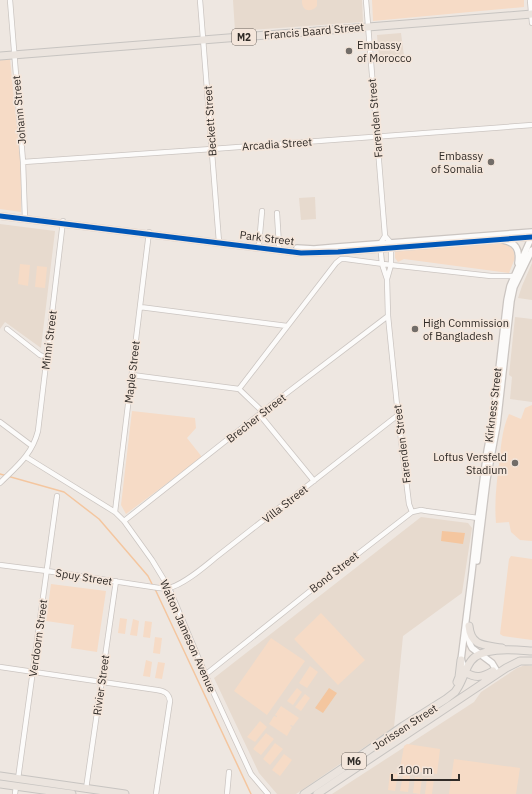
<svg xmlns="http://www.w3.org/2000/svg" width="532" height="794" font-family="'IBM Plex Sans',sans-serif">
<rect width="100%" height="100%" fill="#eee7e1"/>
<path fill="#e7dace" d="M233,0h129l1,22 -128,9z
M401,33l3,23 -25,3 -2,-24z
M315,197l1,22 -15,1 -2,-22z
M0,224l55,7 -14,117 -36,-26 -5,7z
M532,263v37l-14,-2 4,-12z
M515,317l17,2v83l-22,-3 2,-22 -3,-2z
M421,517l47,6 4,5 -10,65 -59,43 -9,91 -98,67h-19l-18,-21 -45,-95z
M525,665l7,1v128h-200l125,-81 17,-11 7,-10 36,-24z"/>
<path fill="#f6dbc6" d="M302,0h15v6c-7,8 -16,4 -15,-6z
M372,0h152v7l-151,14z
M10,59l11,107v46l-21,-3v-149z
M496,242l7,1 10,5 2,10 -6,15 -105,-14 -6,3 -3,-4v-8z
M20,264l10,1 -2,21 -10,-2z
M37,266l10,1 -2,21 -10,-1z
M532,405v136l-12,-1 -9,-8 -2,-10 -13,1c-2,-22 1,-44 4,-66 1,-14 3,-30 9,-43l12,5 4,-11z
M132,411l63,7 1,10 -9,10 15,19 -76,57 -5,-9z
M511,556l21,3v81l-29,-4 -3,-2 9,-75z
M51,584l55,7 -9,61 -26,-4 3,-23 -28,-4z
M321,613l44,47 -27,25 -44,-46z
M120,618l7,1 -2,15 -7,-1z
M133,619l6,2 -2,15 -7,-1z
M145,621l7,1 -2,16 -7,-1z
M155,637l7,1 -2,16 -7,-1z
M271,638l34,23 -38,54 -33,-24z
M146,660l6,2 -2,15 -7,-1z
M158,662l7,1 -3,16 -7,-1z
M310,666l8,6 -11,16 -8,-5z
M297,688l5,4 -9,13 -6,-4z
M305,694l5,4 -9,13 -6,-4z
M281,706l18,12 -6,8 -2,-1 -1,1 2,1 -5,9 -18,-12 5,-8 3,1v-1l-2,-1z
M260,721l7,6 -12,15 -8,-5z
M266,733l8,6 -13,16 -8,-6z
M275,743l8,6 -13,16 -7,-6z
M407,744l33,5 -3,25 -37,-5 4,-23z
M284,754l8,6 -12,16 -8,-6z
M454,759l66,9 -4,26h-67z
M390,773l8,1 -3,17 -7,-1z
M403,775l7,1 -2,16 -8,-1z
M415,777l7,1 -2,16 -7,-1z
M427,778l7,1 -2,15h-7z"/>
<path fill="#f4c69f" d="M442,531l23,2 -2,11 -22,-3z
M329,688l8,5 -14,20 -8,-5z"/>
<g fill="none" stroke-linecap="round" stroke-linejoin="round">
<path stroke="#f4c69f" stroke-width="1.5" d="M0,474l64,18 35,27 49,57 5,10
M155,589l96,205"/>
<defs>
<path id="minor" d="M10,0l13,162 2,57
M200,0l19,242
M366,0l19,236 6,7v22l-4,14 1,37 10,99 11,89 3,8
M530,0l2,23
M23,162l189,-13 320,-24
M277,213l2,33
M385,236l-5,8 2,20 5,15
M259,244l3,-33
M140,307l147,19
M7,329l33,26 7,3
M132,375l107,14 24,23
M239,389l97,-126 5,-4h5l45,6 100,11h25
M260,415l54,66
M0,422l32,24
M26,457l89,55 9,9 28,39 17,28 40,95 42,91 17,20
M0,483c16,-16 32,-28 38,-52l25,-210
M115,512l34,-280
M124,521l151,-119 113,-86
M0,565l47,6 112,17c3,0 6,1 9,0 14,-2 36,-21 47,-30l183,-143
M0,667l157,23c7,1 12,3 13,11l-14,93
M205,675l119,-95 88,-68 9,-2 5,1 52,7 2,2
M18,779l39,-283
M86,789l30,-208
M15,794l1,-8
M227,794l2,-22"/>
<path id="tertiary" d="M0,216l301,37 37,-1 194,-15
M503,240c13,3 17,9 15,23
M297,248l17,1 23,-2 195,-15
M477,561l10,-82 10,-54 14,-124 3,-14 18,-37
M468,631l1,9 1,4 2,4 20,15 6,10
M463,664l-2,-4 11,-88 5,-45 10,-76 6,-31 14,-120 3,-14 22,-50"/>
<path id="primary" d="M0,56l532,-42
M469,626c2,21 16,19 33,22
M465,672c11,7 18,5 28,-1
M457,682l2,-5 2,-17
M0,776l125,18
M0,784l72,10
M304,794l39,-26 60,-42 43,-27 9,-7 2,-3c6,-9 8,-20 14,-28 11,-15 45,-11 61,-10
M317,794l189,-126 14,-7h12"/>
</defs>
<use href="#minor" stroke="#cbc5c1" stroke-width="6"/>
<use href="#tertiary" stroke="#cbc5c1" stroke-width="8"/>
<use href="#primary" stroke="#c7c4c1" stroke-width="9"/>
<use href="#minor" stroke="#fcfbfa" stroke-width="4.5"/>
<use href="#tertiary" stroke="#fcfbfa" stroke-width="5.5"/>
<use href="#primary" stroke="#ebe4de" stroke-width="7"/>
<defs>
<path id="cycleway" d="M0,216l301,37 37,-1 194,-15"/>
</defs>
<use href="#cycleway" stroke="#f4e6db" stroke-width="8"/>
<use href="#cycleway" stroke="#0057b8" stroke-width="5"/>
</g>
<g fill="#726d68" stroke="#f4e6db" stroke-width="1.5">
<circle cx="349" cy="51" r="4"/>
<circle cx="491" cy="162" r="4"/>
<circle cx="415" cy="329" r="4"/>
<circle cx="515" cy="463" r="4"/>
</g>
<g text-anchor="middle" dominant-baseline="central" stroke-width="3.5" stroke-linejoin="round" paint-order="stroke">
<g fill="#f4e6db" stroke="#6b635d" stroke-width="1">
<rect x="232" y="29" width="24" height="16" rx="3"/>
<rect x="342" y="753" width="24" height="16" rx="3"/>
</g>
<g font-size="10" font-weight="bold" fill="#302b27">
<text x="244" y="37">M2</text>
<text x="354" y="761">M6</text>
</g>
<g font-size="11" fill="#302b27" stroke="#f4e6db">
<text transform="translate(314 31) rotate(-5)">Francis Baard Street</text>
<text transform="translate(19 110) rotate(-95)">Johann Street</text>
<text transform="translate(375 118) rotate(-95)">Farenden Street</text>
<text transform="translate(210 121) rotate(-94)">Beckett Street</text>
<text transform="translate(277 144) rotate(-4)">Arcadia Street</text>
<text transform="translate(267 238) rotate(7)">Park Street</text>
<text transform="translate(49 340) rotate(-83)">Minni Street</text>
<text transform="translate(132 372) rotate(-83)">Maple Street</text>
<text transform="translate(493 405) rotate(-83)">Kirkness Street</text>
<text transform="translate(256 418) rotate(-38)">Brecher Street</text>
<text transform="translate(402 444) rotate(-97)">Farenden Street</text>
<text transform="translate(285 504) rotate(-38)">Villa Street</text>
<text transform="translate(334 572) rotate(-38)">Bond Street</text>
<text transform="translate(84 577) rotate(9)">Spuy Street</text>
<text transform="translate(188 636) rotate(66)">Walton Jameson Avenue</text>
<text transform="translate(38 638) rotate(-82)">Verdoorn Street</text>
<text transform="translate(101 685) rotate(-82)">Rivier Street</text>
<text transform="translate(405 727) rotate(-33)">Jorissen Street</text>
</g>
<g font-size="11" fill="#302b27" stroke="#f4e6db" text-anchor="start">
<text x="357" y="45">Embassy<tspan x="357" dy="13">of Morocco</tspan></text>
<text x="483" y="156" text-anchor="end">Embassy<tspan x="483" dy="13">of Somalia</tspan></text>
<text x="423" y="323">High Commission<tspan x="423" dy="13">of Bangladesh</tspan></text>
<text x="507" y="457" text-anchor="end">Loftus Versfeld<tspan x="507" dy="13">Stadium</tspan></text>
</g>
</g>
<path d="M392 774v6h67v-6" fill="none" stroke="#302b27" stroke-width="2"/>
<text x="398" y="774" font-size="12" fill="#302b27" stroke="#f4e6db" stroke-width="3" paint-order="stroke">100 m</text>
</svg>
